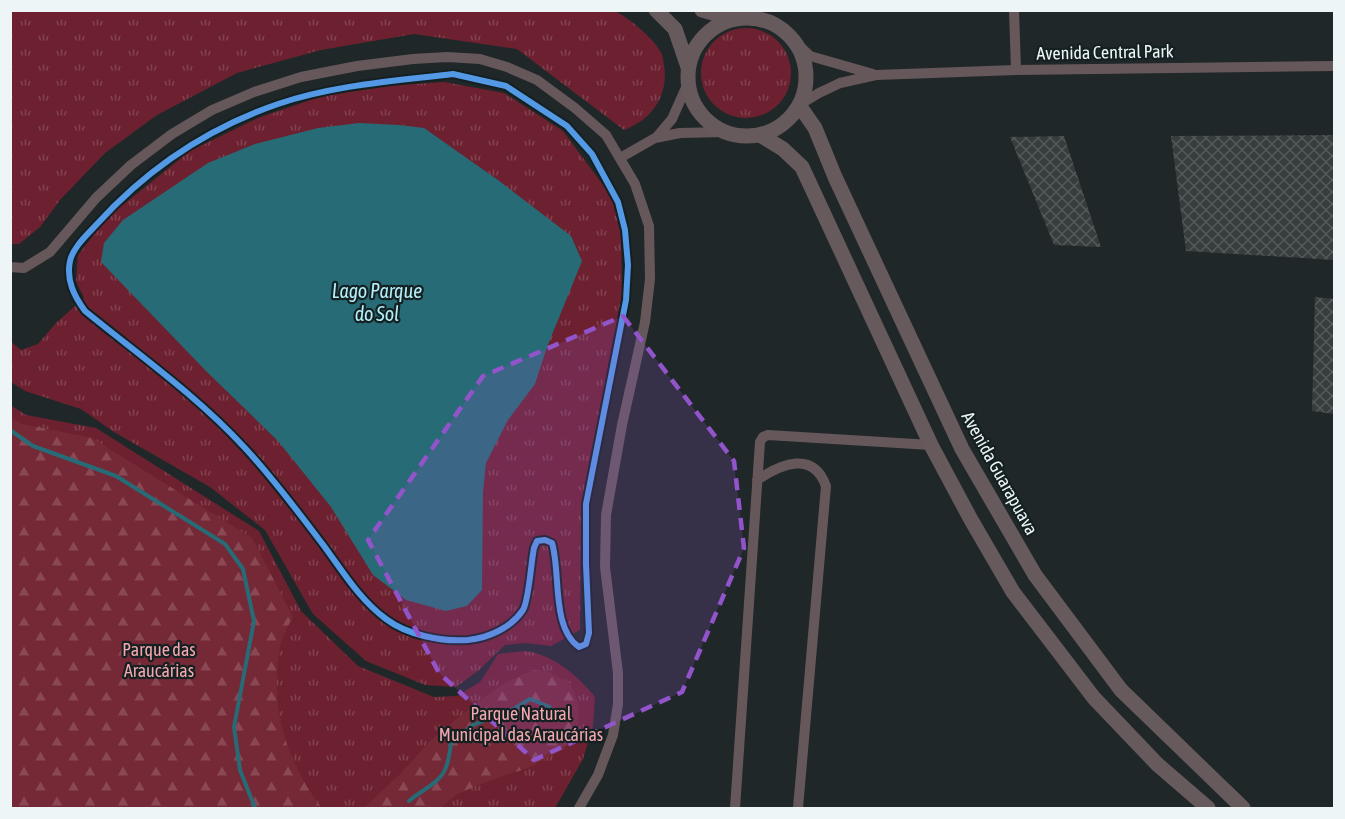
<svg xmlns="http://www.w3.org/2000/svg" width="1345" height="819" font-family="'Asap Condensed',sans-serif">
<defs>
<pattern id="grass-tufts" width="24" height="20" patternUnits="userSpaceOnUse" patternTransform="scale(1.5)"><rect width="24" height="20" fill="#6d2130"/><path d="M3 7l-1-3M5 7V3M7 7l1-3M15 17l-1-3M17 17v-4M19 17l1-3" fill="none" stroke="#82424f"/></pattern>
<pattern id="forest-firs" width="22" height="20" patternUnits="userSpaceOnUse" patternTransform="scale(1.5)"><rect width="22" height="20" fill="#752836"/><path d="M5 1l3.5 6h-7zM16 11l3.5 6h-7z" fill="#894854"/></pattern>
<pattern id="building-cross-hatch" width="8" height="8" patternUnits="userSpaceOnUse" patternTransform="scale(1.5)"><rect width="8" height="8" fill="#373c3d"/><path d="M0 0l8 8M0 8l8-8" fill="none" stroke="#54595a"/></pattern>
</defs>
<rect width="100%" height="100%" fill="#202728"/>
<path fill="url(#grass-tufts)" d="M10,11h605c14,7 37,26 45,40 3,4 3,9 4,14 5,30 -12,55 -40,65l-107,-81 -103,-15 -93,16 -84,23 -80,42 -52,38 -45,47 -20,27 -21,17h-8z
M701 73a45 45 0 1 1 90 0a45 45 0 1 1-90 0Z
M444,82l60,11 59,38 49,66 9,38 1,60 -41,212 -1,123 -29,16 -26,-3 -20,2 -26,25 -23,17 -31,-2 -59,-24 -53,-47 -48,-84 -55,-43 -96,-55 -33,-23 -56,-18 -14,-9 -1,-41 11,9 17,-6 18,-21 28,-25 -8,-17 2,-26 30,-38 82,-66 68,-33 64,-22 67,-10z
M10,405l16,10 70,13 163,103 42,80 57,55 76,31 23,-1 23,-14 18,-28c11,-1 24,-4 34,-2 26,7 46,24 63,45l-2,29 -10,33 -28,49h-544z"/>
<path fill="url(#forest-firs)" d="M10,417l12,7 70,14 160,100 41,79c-5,9 -11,20 -13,30 -11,58 6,116 42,161h-311z
M533,670l14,1 23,12 9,22 -1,26 -14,18 -36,19 -40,13 -33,14 -14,13h-77l35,-33 32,-35 48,-39 26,-18z"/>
<path fill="#276b76" d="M359,123l40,2 25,3 74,52 73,56 11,25 -35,86 -12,37 -27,36 -22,43 -3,29 -1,98 -15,16 -21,5 -40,-11 -33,-25 -42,-68 -53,-66 -72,-70 -105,-109 3,-19 19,-23 85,-57 47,-19 63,-16z"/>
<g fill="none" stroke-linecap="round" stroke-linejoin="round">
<path stroke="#276b76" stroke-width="4" d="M10,430l23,16 83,30 109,68 18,25 11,52 -20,106 6,43 15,38
M409,801c12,-11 32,-18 37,-34 3,-7 4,-17 5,-24l22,-18 39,-15 18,-11 20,8"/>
</g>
<path fill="url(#building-cross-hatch)" d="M1334,135v125l-148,-9 -15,-115z
M1064,136l37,111 -47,-2 -44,-108z
M1315,297l19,2v115l-22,-3z"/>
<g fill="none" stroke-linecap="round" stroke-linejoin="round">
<path stroke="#66585a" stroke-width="10" d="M1014,10l2,60
M794,41l16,15 63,18
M799,105l20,-12 21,-10 36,-8 140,-5 318,-4
M656,138l16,-19 16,-36
M620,158l35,-20 25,-5 46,-1
M10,267l14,1 26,-16 46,-54 35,-33 41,-31 40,-24 42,-18 47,-15 56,-11 56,-7 34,-2 33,2 27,8 30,13 38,28 31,27 29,49 14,42 1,53 -5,43 -23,103 -16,90 -1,52 13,106v31l-5,31 -15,40 -19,33
M757,480c24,-16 56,-30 69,6l-28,322
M735,808l25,-366 3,-5 5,-2 163,10"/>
<path stroke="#675a5c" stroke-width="15" d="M656,10l19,19 13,38
M702,10l32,9
M688 77a59 59 0 1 1 118 0a59 59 0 1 1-118 0Z
M799,105l16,23 20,49 127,272 73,126 86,115 122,118
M760,135l23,14 19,18 129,278 39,73 43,74 81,106 63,66 51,44"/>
<defs>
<path id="cycleway" d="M453,74l53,12 61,40 25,28 26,48 7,28 3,35 -2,35 -40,204v60l3,69 -3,11 -7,3c-28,-19 -18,-75 -27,-104l-7,-3 -8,1 -3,7c-3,14 -5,52 -11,62 -12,18 -35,28 -55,30 -26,2 -61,-5 -82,-21 -26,-19 -43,-47 -62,-73 -25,-33 -51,-68 -80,-99 -47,-51 -105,-92 -159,-136 -11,-15 -19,-31 -15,-50 3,-14 18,-27 27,-37 49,-54 111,-96 181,-120 56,-19 117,-23 175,-30z"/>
</defs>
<use href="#cycleway" stroke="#142022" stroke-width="10"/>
<use href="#cycleway" stroke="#5399e6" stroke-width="6"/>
</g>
<path fill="#9254ca" fill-opacity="0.2" stroke="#9254ca" stroke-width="4.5" stroke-dasharray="12 8" stroke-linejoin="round" d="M623,316l111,145 10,87 -62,144 -148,68 -95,-87 -71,-133 115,-164z"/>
<g text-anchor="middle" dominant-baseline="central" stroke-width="4.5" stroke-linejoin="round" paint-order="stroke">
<g font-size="18" fill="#edf5f6" stroke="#142022">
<text transform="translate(1105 52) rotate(-1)">Avenida Central Park</text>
<text transform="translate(1000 473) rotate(61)">Avenida Guarapuava</text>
</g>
<g font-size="18" fill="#f4a7ad" stroke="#142022">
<text x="159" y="649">Parque das<tspan x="159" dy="21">Araucárias</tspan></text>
<text x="521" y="713">Parque Natural<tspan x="521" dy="21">Municipal das Araucárias</tspan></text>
</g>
<g font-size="20" font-style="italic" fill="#b3eef8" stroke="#142022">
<text x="377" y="290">Lago Parque<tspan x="377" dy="23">do Sol</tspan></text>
</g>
</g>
<rect width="1345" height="819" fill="none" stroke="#edf5f6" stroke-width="24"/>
</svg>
